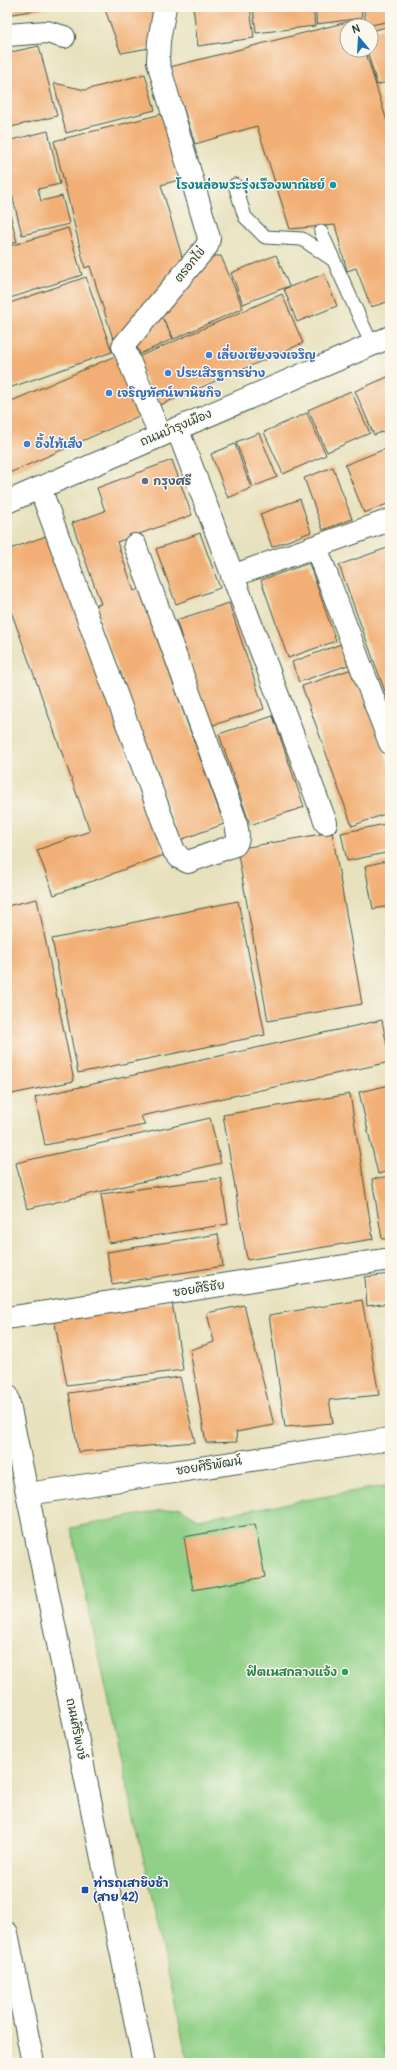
<svg xmlns="http://www.w3.org/2000/svg" width="397" height="2070" font-family="Pangolin,'Playpen Sans Thai',sans-serif">
<rect width="100%" height="100%" fill="#fbf7ec"/>
<filter id="ink" filterUnits="userSpaceOnUse"><feTurbulence type="fractalNoise" baseFrequency=".025" numOctaves="2"/><feDisplacementMap in="SourceGraphic" scale="8" xChannelSelector="R" yChannelSelector="G"/><feConvolveMatrix kernelMatrix="1 2 1 2 8 2 1 2 1" color-interpolation-filters="sRGB"/></filter>
<filter id="wash" filterUnits="userSpaceOnUse"><feTurbulence type="fractalNoise" baseFrequency=".012" numOctaves="4" result="noise"/><feDisplacementMap in="SourceGraphic" scale="16" xChannelSelector="R" yChannelSelector="G"/><feGaussianBlur stdDeviation="0.9" result="paint"/><feColorMatrix in="noise" values="0 0 0 0 0 0 0 0 0 0 0 0 0 0 0 0 0 1.4 0 .05"/><feComposite in="paint" operator="in"/></filter>
<g filter="url(#wash)">
<rect width="100%" height="100%" fill="#e7e1bd"/>
<path fill="#90d087" stroke="#58865e" d="M390,1485v578h-202l-117,-535 108,-21 19,12z"/>
<path fill="#70bfeb" stroke="#487e90" d="M390,2034v29l-6,-13z"/>
<g id="blocks">
<path fill="#f2af75" d="M7,7h41v1l-41,7z
M104,7h52l-7,41 -28,5z
M193,7h57l4,31 -56,8z
M253,7h60l2,19 -59,7z
M315,7h46l1,11 -45,6z
M363,7h27v14l-23,5z
M355,20l2,6h-10v24h18l25,81v170l-19,6 -15,-39 -9,3 -12,-46 -45,4 -33,-103 -62,18 -25,-77z
M390,26v55l-13,4 -10,-35h4v-19z
M39,46l18,70 -50,12v-75z
M145,74l10,36 -89,23 -12,-50 31,7z
M166,113l16,66 -21,6 23,79 -61,71 -10,4 -23,-73 -5,2 -31,-127z
M48,131l12,53 -22,5 3,12 21,-5 7,28 -47,11 -15,-61v-33z
M7,202l10,40 -10,2z
M68,228l14,47 -75,24v-52z
M276,255l13,31 -46,18 -12,-31z
M210,256h11l22,52 -69,31 -11,-20 10,20 -33,15 -5,-11z
M324,274l13,32 -40,16 -13,-33z
M86,277l26,75 -103,36 -2,-7v-77z
M282,294l21,49 -145,63 -22,-48z
M122,353l26,59 -141,62v-71z
M390,376v53l-16,6 -19,-44z
M351,391l19,42 -43,19 -19,-42z
M307,413l19,42 -43,19 -19,-42z
M259,433l18,44 -24,10 -17,-45z
M235,444l16,44 -23,10 -17,-44z
M390,447v56l-26,10 -19,-48z
M172,460l20,55 -75,27 17,49 5,-2 85,235 -44,16 -85,-235 6,-1 -29,-81 33,-12 -8,-23z
M333,467l19,52 -29,11 -19,-52z
M300,499l11,33 -39,15 -12,-33z
M200,533l20,55 -44,16 -20,-55z
M49,535l115,320 -110,40 -17,-45 53,-19 -83,-231v-50z
M390,547v158l-51,-140z
M309,563l27,78 -48,17 -27,-78z
M229,603l35,106 -54,17 -34,-106z
M341,644l7,21 -49,17 -7,-20z
M355,668l35,100v44l-38,14 -50,-140z
M273,716l31,91 -54,18 -31,-91z
M390,823v29l-43,9 -6,-28z
M332,832l30,172 -94,17 -31,-172z
M390,860v46l-17,3 -8,-43z
M37,899l37,182 -67,14v-189z
M238,901l27,134 -187,38 -26,-134z
M390,931v13h-1l-2,-12z
M382,1020l8,42 -249,54 4,9 -100,20 -10,-48z
M390,1085v86l-12,3 -19,-82z
M350,1094l23,145 -126,21 -24,-145z
M210,1118l11,45 -194,46 -11,-46z
M390,1176v62l-8,1 -10,-60z
M221,1178l7,46 -119,19 -8,-49z
M218,1234l5,32 -111,18 -5,-32z
M390,1274v29l-23,3 -2,-29z
M362,1300l17,95 -50,5 4,23 -48,4 -16,-112z
M172,1302l11,68 -116,15 -13,-66z
M244,1305l30,120 -38,7 1,10 -31,1 -16,-93 24,-8 -7,-29z
M180,1377l15,65 -117,10 -9,-59z
M255,1524l10,53 -72,13 -9,-53z"/>
</g>
</g>
<g filter="url(#ink)">
<use href="#blocks" fill-opacity="0" stroke="#3d5649" stroke-width="1"/>
<g fill="none" stroke-linecap="round" stroke-linejoin="round">
<defs>
<path id="lane" d="M235,185l10,32 20,20 37,2 30,20
M321,232l51,113"/>
<path id="street" d="M7,35l40,-3 17,5
M177,428l149,395
M160,435l-37,-89 84,-100 2,-8 -51,-176 1,-21 6,-34
M40,488l134,363 6,7 8,4 47,-17c6,-7 1,-17 0,-26l-100,-274
M316,547l74,196
M232,576l158,-56
M7,1318l383,-59
M7,1395l137,668
M28,1494l362,-55
M7,1933l26,130"/>
<path id="secondary" d="M7,502l383,-165"/>
</defs>
<use href="#lane" stroke="#3d5649" stroke-width="15"/>
<use href="#street" stroke="#3d5649" stroke-width="24"/>
<use href="#secondary" stroke="#3d5649" stroke-width="24"/>
<use href="#lane" stroke="#fff" stroke-width="13"/>
<use href="#street" stroke="#fff" stroke-width="22"/>
<use href="#secondary" stroke="#fff" stroke-width="22"/>
</g>
</g>
<circle fill="#0f9aa8" stroke="#fbf7ec" stroke-width="1.5" cx="333" cy="185" r="4"/>
<g fill="#3f7fe0" stroke="#fbf7ec" stroke-width="1.5">
<circle cx="209" cy="355" r="4"/>
<circle cx="168" cy="373" r="4"/>
<circle cx="109" cy="393" r="4"/>
<circle cx="27" cy="444" r="4"/>
</g>
<circle fill="#5c6f8a" stroke="#fbf7ec" stroke-width="1.5" cx="145" cy="481" r="4"/>
<circle fill="#2e9e5b" stroke="#fbf7ec" stroke-width="1.5" cx="345" cy="1672" r="4"/>
<rect fill="#1a4fb4" stroke="#fbf7ec" stroke-width="1.5" x="81" y="1886" width="8" height="8" rx="2"/>
<g text-anchor="middle" dominant-baseline="central" stroke-width="3" stroke-linejoin="round" paint-order="stroke">
<g font-size="12" font-weight="bold" fill="#0d838f" stroke="#fbf7ec" text-anchor="end">
<text x="325" y="185">โรงหล่อพระรุ่งเรืองพาณิชย์</text>
</g>
<g font-size="12" fill="#1f3d34" stroke="#fbf7ec">
<text transform="translate(190 265) rotate(-51)">ตรอกไข่</text>
<text transform="translate(176 428) rotate(-23)">ถนนบำรุงเมือง</text>
<text transform="translate(199 1289) rotate(-9)">ซอยศิริชัย</text>
<text transform="translate(209 1466) rotate(-9)">ซอยศิริพัฒน์</text>
<text transform="translate(76 1729) rotate(79)">ถนนศิริพงษ์</text>
</g>
<g font-size="12" font-weight="bold" fill="#366cbe" stroke="#fbf7ec" text-anchor="start">
<text x="217" y="355">เลี่ยงเซียงจงเจริญ</text>
<text x="176" y="373">ประเสิรฐการช่าง</text>
<text x="117" y="393">เจริญทัศน์พานิชกิจ</text>
<text x="35" y="444">อึ้งไท้เส็ง</text>
</g>
<g font-size="12" font-weight="bold" fill="#4e5e75" stroke="#fbf7ec" text-anchor="start">
<text x="153" y="481">กรุงศรี</text>
</g>
<g font-size="12" font-weight="bold" fill="#27864d" stroke="#fbf7ec" text-anchor="end">
<text x="337" y="1672">ฟิตเนสกลางแจ้ง</text>
</g>
<g font-size="12" font-weight="bold" fill="#164399" stroke="#fbf7ec" text-anchor="start">
<text x="93" y="1883">ท่ารถเสาชิงช้า<tspan x="93" dy="14">(สาย 42)</tspan></text>
</g>
</g>
<rect width="397" height="2070" fill="none" stroke="#fbf7ec" stroke-width="24"/>
<g transform="translate(359 38) rotate(342)"><circle r="19" fill="#fbf7ec" stroke="#a3ada2"/>
<path d="M0-3L7 15L0 10L-7 15Z" fill="#1f6fb2"/>
<text y="-6" font-size="11" font-weight="bold" text-anchor="middle" fill="#1f3d34">N</text>
</g>
</svg>
